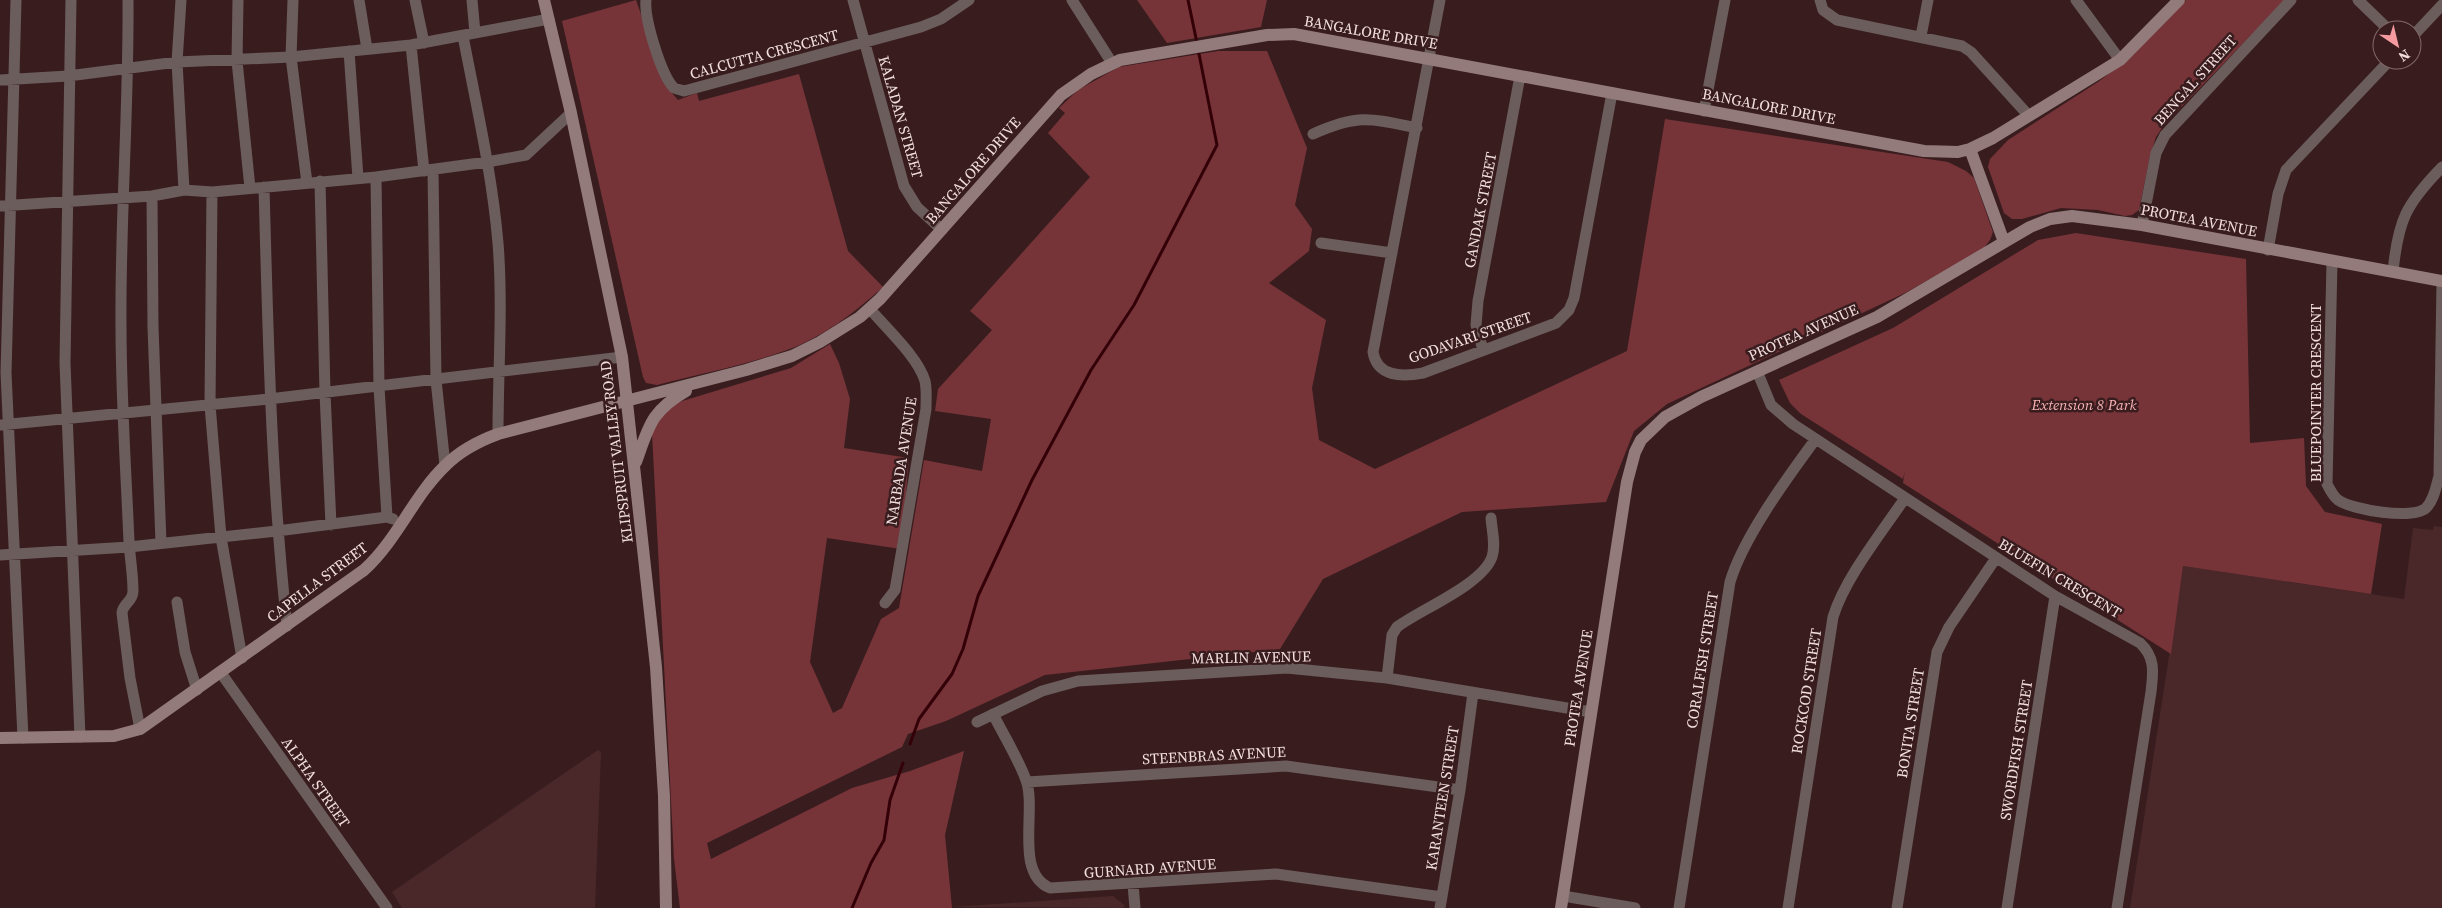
<svg xmlns="http://www.w3.org/2000/svg" width="2442" height="908" font-family="'Source Serif 4',serif">
<rect width="100%" height="100%" fill="#391d1e"/>
<path fill="#4a282a" d="M2434,526l8,1v381h-312l53,-342 221,33 9,-71 20,2z
M598,750l3,2 -6,156h-193l-10,-16z
M1113,896l11,9v3l-172,-1z"/>
<path fill="#763439" d="M636,0l30,86 12,14 19,-7 2,8 100,-27 49,177 35,36c-29,26 -60,50 -96,63 -40,15 -89,24 -130,35l-11,-2 -3,-6 -81,-356z
M1137,0h130l-6,27 -94,16z
M2186,0h99l-121,125 -8,12 -6,19 -11,54 -7,5 -7,1 -27,-6 -37,-2 -39,11h-10l-8,-6 -16,-46 2,-8 18,-19 90,-58 32,-24z
M1218,51h49l40,97 -12,57 17,24 -3,22 -40,32 57,37 -14,68 7,52 56,29 252,-118 38,-232 283,43 18,9 8,7 19,54 -3,8 -7,9 -78,44 -238,111 -33,27 -28,71 -144,10 -139,67 -43,70 -235,26 -99,46 -38,13 -6,13 -195,96 4,16 141,-71 58,-17 54,-20 -19,84 7,73h-272l-6,-49 -22,-426 8,-19 19,-12 112,-34 39,-24 9,19 11,36 -6,49 65,10 -8,91 -74,-11 -17,124 23,51 9,-5 39,-89 18,-11 25,-148 58,11 9,-52 -56,-8 3,-22 54,-59 -22,-19 120,-134 -42,-44 17,-20 -6,-5 19,-18 41,-23z
M2076,233l170,26 4,184 54,-5 2,48 19,26 57,12 -11,70 -188,-28 -12,88 -268,-171 2,-13 -2,9 -102,-65 -11,-11 -11,-23 114,-52 145,-88z"/>
<g fill="none" stroke-linecap="round" stroke-linejoin="round">
<path stroke="#340008" stroke-width="3" d="M1188,0l9,43
M910,744l9,-25 33,-45 11,-25 15,-53 54,-116 59,-110 43,-65 83,-160 -19,-96
M852,908l19,-45 13,-23 6,-40 13,-37"/>
<path stroke="#6c5d5d" stroke-width="11" d="M16,0l-10,373 17,365
M71,0l-6,363 15,374
M128,0c1,109 -8,217 -7,326 0,72 5,144 8,216 1,16 4,32 4,49 0,11 -10,12 -11,22l8,65 10,51
M181,0l-4,62 7,128
M238,0l-1,61 13,127
M293,0l-2,57 16,126
M359,0l8,49
M415,0l9,43
M472,0l3,33
M646,0c-2,18 15,75 28,88l10,3 237,-64 20,-8 28,-19
M853,0l51,186 13,21 25,23
M1072,0l40,63
M1440,0l-67,352c4,25 29,25 50,21l133,-50 13,-13 5,-12 38,-205
M1820,0l3,10 14,10 125,26 9,6 58,64
M2076,0l44,60
M2358,0l31,30
M463,36c13,68 29,137 35,207 5,63 0,127 0,191
M1921,36l7,-36
M2412,37l30,-32
M411,45l13,126
M349,51l9,127
M0,80l68,-4 109,-14 114,-5 120,-12 138,-26
M1704,111l21,-111
M1313,134c45,-20 56,-16 104,-6
M433,170l3,210 9,85
M376,177l3,210 8,130 6,2
M320,181l5,212 6,132
M264,187c4,147 7,293 23,439
M212,192l-2,213 11,132 21,121
M152,196l1,131 8,216
M0,206l152,-10 32,-6 28,2 164,-15 111,-15 39,-7 45,-42
M2142,225l14,-72 9,-18 126,-135
M1321,243l71,10
M2268,250l10,-56 8,-24 104,-110
M2332,262l-5,222c3,6 6,12 11,16 14,10 75,20 88,8 8,-8 10,-21 13,-32l3,-195
M2393,272c5,-52 13,-68 49,-105
M870,309c16,19 48,48 55,72 2,9 1,19 1,28l-31,181 -10,13
M1483,350l-7,-25 2,-24 42,-225
M1757,371l14,34 22,19 262,172 85,47c16,15 13,30 11,49l-34,216
M0,425l269,-26 353,-42
M0,555l129,-8 148,-16 110,-14
M177,602l8,50 12,38
M221,673l166,235
M1387,678l5,-43 5,-8c24,-18 85,-42 95,-70 4,-12 0,-26 -1,-39
M993,714c11,22 25,44 33,66 11,30 -12,93 24,108l226,-14 166,23
M977,722l65,-31 36,-10 209,-13 100,10 204,34
M1027,782l259,-16 174,24
M1133,884l2,24
M1563,896l72,12
M1440,908l20,-118 13,-97
M1679,908l51,-326c13,-44 57,-104 85,-142
M1788,908l45,-291c12,-39 49,-85 72,-119
M1897,908l40,-256 12,-25 47,-69
M2007,908l48,-312"/>
<path stroke="#937b7b" stroke-width="12" d="M544,0l27,113 51,244 34,310 8,129 2,112
M1970,149l34,93
M636,462c13,-36 15,-51 50,-71
M0,738l114,-2 26,-7 224,-159c34,-31 50,-75 82,-105 15,-15 33,-24 52,-31l248,-64 46,-14 28,-14 40,-25 20,-18 181,-204 30,-21 29,-14 147,-25 27,-1 630,117 34,1 12,-3 23,-11 127,-78 59,-60
M1561,908l66,-426 8,-30 6,-12 24,-23 36,-20 176,-80 153,-90 20,-8 22,-3 70,9 300,56"/>
</g>
<g text-anchor="middle" dominant-baseline="central" stroke-width="5" stroke-linejoin="round" paint-order="stroke">
<g font-size="15" fill="#f2dedf" stroke="#391d1e">
<text transform="translate(1371 32) rotate(10)">BANGALORE DRIVE</text>
<text transform="translate(764 54) rotate(-15)">CALCUTTA CRESCENT</text>
<text transform="translate(2195 80) rotate(-48)">BENGAL STREET</text>
<text transform="translate(1769 106) rotate(11)">BANGALORE DRIVE</text>
<text transform="translate(901 117) rotate(74)">KALADAN STREET</text>
<text transform="translate(973 170) rotate(-49)">BANGALORE DRIVE</text>
<text transform="translate(1480 210) rotate(-79)">GANDAK STREET</text>
<text transform="translate(2199 220) rotate(11)">PROTEA AVENUE</text>
<text transform="translate(1803 332) rotate(-24)">PROTEA AVENUE</text>
<text transform="translate(1470 337) rotate(-19)">GODAVARI STREET</text>
<text transform="translate(2315 393) rotate(-90)">BLUEPOINTER CRESCENT</text>
<text transform="translate(616 452) rotate(-97)">KLIPSPRUIT VALLEY ROAD</text>
<text transform="translate(901 461) rotate(-81)">NARBADA AVENUE</text>
<text transform="translate(2060 578) rotate(31)">BLUEFIN CRESCENT</text>
<text transform="translate(317 582) rotate(-37)">CAPELLA STREET</text>
<text transform="translate(1251 657) rotate(-1)">MARLIN AVENUE</text>
<text transform="translate(1702 660) rotate(-81)">CORALFISH STREET</text>
<text transform="translate(1578 688) rotate(-81)">PROTEA AVENUE</text>
<text transform="translate(1806 691) rotate(-81)">ROCKCOD STREET</text>
<text transform="translate(1910 723) rotate(-81)">BONITA STREET</text>
<text transform="translate(2016 750) rotate(-81)">SWORDFISH STREET</text>
<text transform="translate(1214 755) rotate(-3)">STEENBRAS AVENUE</text>
<text transform="translate(316 782) rotate(55)">ALPHA STREET</text>
<text transform="translate(1442 798) rotate(-81)">KARANTEEN STREET</text>
<text transform="translate(1150 868) rotate(-4)">GURNARD AVENUE</text>
</g>
<g font-size="15" font-style="italic" fill="#f6b1b3" stroke="#391d1e">
<text x="2084" y="404">Extension 8 Park</text>
</g>
</g>
<g transform="translate(2397 45) rotate(145)"><circle r="24" fill="#391d1e" stroke="#836a6b"/>
<path d="M0-4L9 19L0 12L-9 19Z" fill="#f59b9f"/>
<text y="-8" font-size="14" font-weight="bold" text-anchor="middle" fill="#f2dedf">N</text>
</g>
</svg>
